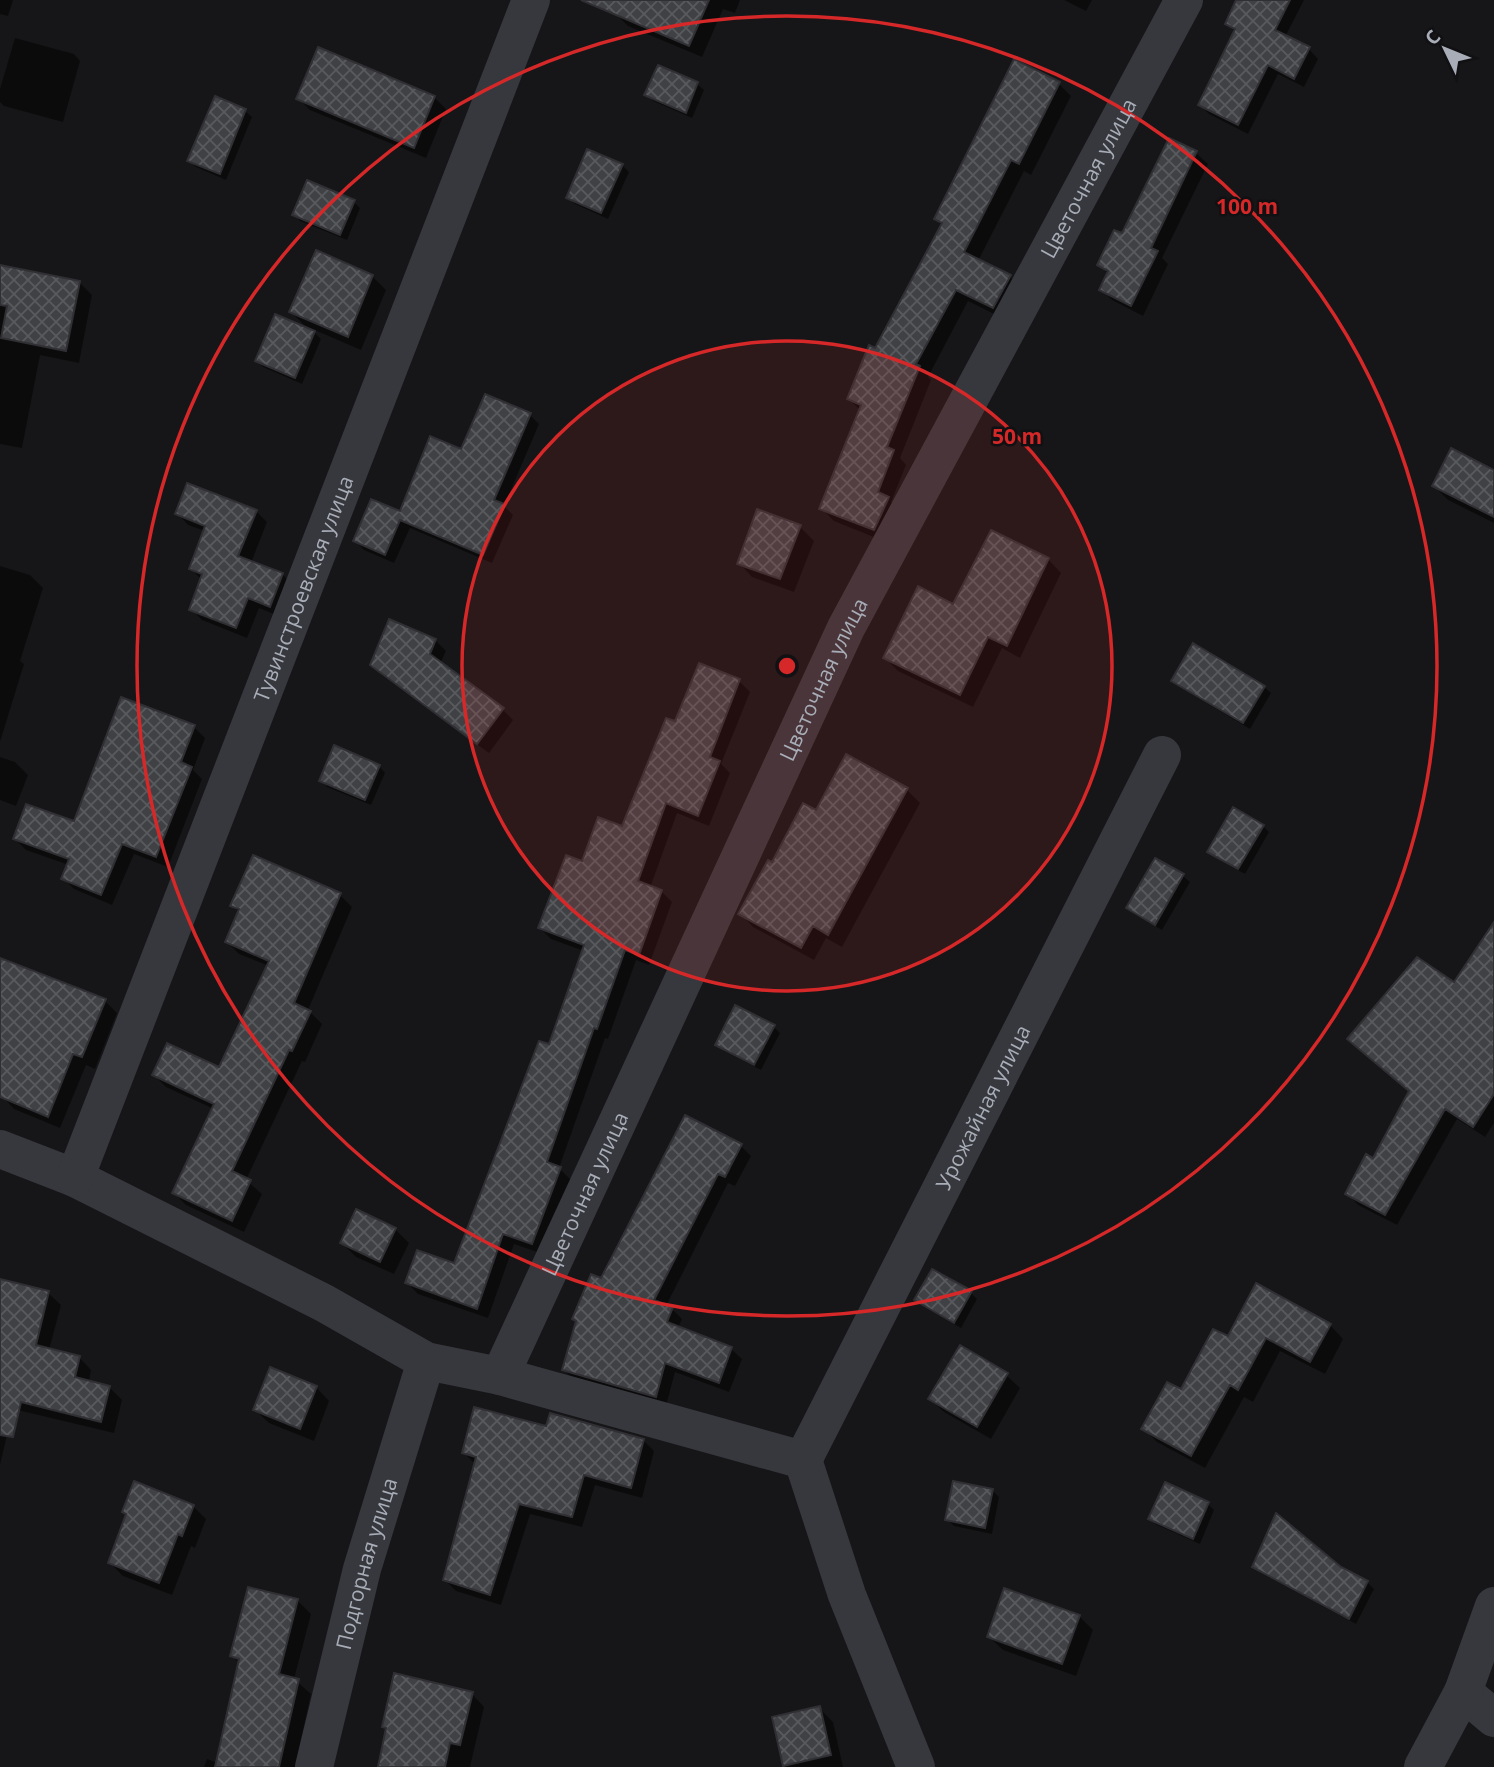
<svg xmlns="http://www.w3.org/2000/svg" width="1494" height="1767" font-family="'Open Sans',sans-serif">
<defs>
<pattern id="building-cross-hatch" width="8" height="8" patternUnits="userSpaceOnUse" patternTransform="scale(1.75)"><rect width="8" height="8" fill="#404145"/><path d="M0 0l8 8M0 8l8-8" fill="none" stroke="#595a5e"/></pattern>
</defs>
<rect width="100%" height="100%" fill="#161618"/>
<path fill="#0007" d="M0,0h13l-5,16 -8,-2z
M591,0h149l-5,13 -12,-4 -21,48 -74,-31 -13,-13z
M1064,0h28l-6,11z
M1238,0h66l-19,37 24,12 9,10 -14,28 -26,-13 -30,60 -39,-20 -9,-9 35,-73 -8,-9z
M15,38l59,16 6,7 -17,61 -59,-16 -4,-4v-13z
M697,84l7,6 -12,28 -39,-17 -6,-6z
M1059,84l12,12 -40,79 -7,-4 -46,90 32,16 13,12 -17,31 -38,-19 -40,76 3,3 -31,78 6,7 -15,37 9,9 -14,31 -52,-21 -13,-13 39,-98 -11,-11 94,-173 -7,-7z
M434,97l12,12 -20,49 -116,-48 -12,-12z
M245,111l7,6 -26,63 -30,-13 -7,-6z
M1170,140l26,13 12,11 -46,94 6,6 -25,52 -31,-16 -11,-11 7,-15 -9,-9 23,-29z
M622,165l7,7 -21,47 -33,-15 -7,-6z
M354,202l6,6 -13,32 -47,-19 -6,-7z
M0,267l79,15 13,13 -13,68 -39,-8 -18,93 -22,-4z
M372,276l14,14 -25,60 -51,-22 11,11 -19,45 -39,-17 -6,-6 52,-31 -18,-18z
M530,415l9,9 -35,82 9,9 -21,48 -82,-35 -16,35 -30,-13 -9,-9 45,-27 62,-62z
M1494,472v51l-46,-23 -14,-14z
M256,511l11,11 -16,41 31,11 11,11 -12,32 -22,-9 -12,30 -45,-18 -11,-11 11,-29 -11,-11 14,-38 -17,-6 -11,-12z
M800,527l14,14 -20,51 -42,-15 -13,-14z
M1048,559l13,14 -41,85 -18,-10 -29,59 -75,-36 -13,-13 69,-52z
M0,566l30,9 13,13 -23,73 4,3 -24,78z
M435,640l11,11 -6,13 63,46 10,10 -24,33 -106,-77 -11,-11z
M1173,680l91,7 7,6 -21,36 -70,-42z
M739,681l11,11 -29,72 9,9 -21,53 -32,-13 -27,75 11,3 11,11 -23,63 -13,-5 -28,79 -3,-1 -46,130 12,12 -28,74 -29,-10 -26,74 -70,-24 -11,-11 48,-18 95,-218 34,-96 -33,-12 -11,-11 43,-65 40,-35 53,-105z
M194,727l11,11 -12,32 9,9 -34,88 -34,-13 -22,51 -38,-16 -11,-11 6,-13 -43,-15 -11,-11 60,-16z
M0,757l15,5 13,13 -12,31 -16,-6z
M847,757l60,33 13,13 -78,144 -16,-9 -12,22 -61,-33 -13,-14 33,-49 44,-52z
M379,766l6,7 -14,32 -44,-18 -6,-7z
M1263,826l6,6 -24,42 -29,-16 -6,-7z
M1156,860l27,16 7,6 -28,48 -28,-16 -6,-6z
M340,895l12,12 -44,103 14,14 -17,38 -3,-1 -56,119 16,14 -18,38 -58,-27 -12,-12 40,-84 -48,-22 -12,-12 66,-6 49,-103 -30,-12 -12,-12 12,-30 -6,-6z
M1494,933v190l-9,14 -28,-18 -60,106 -39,-20 -11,-12 27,-33 36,-68 -49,-42 93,-66z
M0,959l105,42 12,12 -22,56 -9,-4 -26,63 -46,-19 -12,-13z
M774,1027l6,6 -19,37 -37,-19 -7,-7z
M741,1146l10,10 -16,30 -7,-3 -62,123 6,3 10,10 -4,9 53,21 11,10 -13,33 -54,-20 -9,34 -92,-26 -10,-10 38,-89z
M395,1229l14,14 -15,31 -38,-17 -14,-14z
M932,1271l39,22 6,6 -16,29 -38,-22 -7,-7z
M0,1281l48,12 13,12 -12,45 30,7 12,13 -2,12 20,5 13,13 -8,33 -101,-24 -13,56z
M1330,1325l13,14 -18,35 -45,-23 -27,51 -9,-5 -39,71 -48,-26 -14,-14 39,-36 46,-53z
M1006,1375l14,13 -29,51 -47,-27 -14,-13z
M316,1387l13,14 -15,40 -45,-18 -14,-13z
M643,1440l11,11 -12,47 -47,-13 -13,42 -52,-13 -29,91 -45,-14 -11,-11 31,-115 -12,-12z
M993,1491l6,6 -7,37 -38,-8 -7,-7z
M1208,1504l6,6 -14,34 -43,-19 -7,-6z
M193,1506l13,13 -11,29 -4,-2 -19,49 -49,-19 -13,-13z
M1254,1566l87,2 26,14 7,7 -18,35 -95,-51z
M249,1589l49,12 13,13 -17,65 17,15 -16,73h-91l3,-8 11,4 22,-99 -8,-8z
M1079,1616l14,14 -17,46 -73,-26 -14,-13z
M472,1694l12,13 -14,60h-90l7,-37 -4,-4z
M819,1708l14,14 10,45h-57l-1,-1z"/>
<path fill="url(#building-cross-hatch)" stroke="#303034" stroke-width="2" d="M581,0h128l-20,46z
M1236,0h54l-15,30 35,17 -16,32 -26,-14 -30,60 -40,-20 37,-76 -10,-5z
M318,47l117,49 -21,52 -118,-49z
M1014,59l46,23 -41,82 -8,-4 -47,92 47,23 -18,33 -37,-18 -40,74 4,2 -33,81 7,3 -16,42 11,5 -15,33 -55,-21 42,-104 -14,-6 22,-54 6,3 67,-125 -8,-4z
M658,65l40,17 -12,31 -42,-18z
M215,96l31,13 -26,65 -33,-13z
M1169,138l28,13 -46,97 7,3 -27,55 -32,-16 9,-19 -11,-6 17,-35 8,3z
M587,149l36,15 -22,49 -35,-15z
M307,180l48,20 -15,35 -48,-20z
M316,250l57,25 -25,62 -59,-25z
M0,265l80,16 -14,70 -65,-13 6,-32 -7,-1z
M275,314l40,17 -20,47 -40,-17z
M485,394l46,19 -37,87 11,4 -22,51 -83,-35 -15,35 -32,-14 18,-42 29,12 30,-75 31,13z
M1451,448l43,22v47l-62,-31z
M187,483l70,27 -19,46 45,17 -13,34 -22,-9 -12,30 -47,-18 13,-36 -13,-5 16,-43 -30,-12z
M757,509l44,16 -21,54 -43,-15z
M991,530l58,28 -42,88 -19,-9 -28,58 -77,-37 35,-72 35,18z
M389,619l47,20 -6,15 74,54 -27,36 -107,-79z
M1193,643l72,43 -22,37 -72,-42z
M699,663l41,16 -30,78 10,4 -22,55 -32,-13 -28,78 24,9 -23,65 -14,-5 -28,79 -3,-1 -47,134 14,5 -29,77 -29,-10 -26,75 -72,-26 12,-33 37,13 85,-222 10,3 35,-99 -46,-17 28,-73 16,6 16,-44 24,9 44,-108 9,3z
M121,697l74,28 -14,37 11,5 -36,90 -34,-13 -21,51 -40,-16 8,-20 -56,-20 13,-35 48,17z
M334,745l46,20 -15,35 -46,-19z
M846,754l62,34 -80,147 -15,-9 -12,22 -63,-34 30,-54 4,2 31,-59 13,7z
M1233,807l31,18 -26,44 -31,-17z
M253,855l88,38 -47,110 17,8 -19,40 -3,-1 -57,121 19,9 -19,41 -60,-28 42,-89 -62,-29 15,-32 52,24 50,-106 -44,-19 14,-33 -9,-3z
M1155,858l29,16 -29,51 -29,-17z
M1494,922v172l-21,33 -28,-18 -60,106 -40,-21 21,-40 7,4 36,-67 -62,-52 70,-82 37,25z
M0,958l106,41 -24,58 -9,-3 -25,63 -48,-20z
M735,1005l40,20 -21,40 -39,-20z
M685,1115l57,29 -17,33 -7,-3 -64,126 19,7 -6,15 65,25 -13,36 -54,-20 -9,34 -94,-27 14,-49 -4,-2 19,-45 10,4z
M356,1209l40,19 -16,34 -40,-19z
M932,1269l40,22 -18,32 -40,-23z
M0,1279l49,12 -13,54 44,11 -5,21 35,9 -9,36 -80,-20 -8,35 -13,-2z
M1256,1283l75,41 -21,38 -44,-24 -28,52 -8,-5 -39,71 -50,-27 26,-47 14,7 32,-60 15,7z
M960,1345l48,28 -31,54 -49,-28z
M270,1367l47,19 -17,43 -47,-19z
M474,1407l72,19 4,-13 94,26 -13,49 -47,-13 -12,42 -53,-13 -29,91 -47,-15 33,-123 -14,-4z
M134,1481l60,24 -12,31 -4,-2 -19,49 -51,-20 18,-49 -4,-2z
M953,1481l40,8 -8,39 -40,-8z
M1165,1482l44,20 -16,37 -45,-20z
M1276,1513l65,54 27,14 -19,38 -97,-52z
M248,1587l50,12 -19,75 20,5 -20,88h-64l24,-108 -9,-3z
M1004,1588l76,27 -18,49 -75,-27z
M394,1673l79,19 -13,53 -10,-2 -5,24h-67l8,-39 -4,-1z
M820,1706l11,49 -48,11 -11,-49z"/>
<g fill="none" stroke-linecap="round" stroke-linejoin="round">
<g stroke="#37383d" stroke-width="38">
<path d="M0,1149l75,29 249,125 102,58 74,15 303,84 44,135 69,172"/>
<path id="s1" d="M75,1178l456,-1178"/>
<path id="s2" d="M500,1376l346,-748 338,-628"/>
<path id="s3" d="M803,1460l359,-705"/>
<path d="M1463,1692l31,26"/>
<path id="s4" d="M314,1767l48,-198 64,-208"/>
<path d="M1423,1767l40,-75 31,-86"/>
</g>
</g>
<circle cx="787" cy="666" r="325" fill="#d62828" fill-opacity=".12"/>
<g fill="none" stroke="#d62828" stroke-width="3.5">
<circle cx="787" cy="666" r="325"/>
<circle cx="787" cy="666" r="650"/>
</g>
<g text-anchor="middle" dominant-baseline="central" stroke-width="5" stroke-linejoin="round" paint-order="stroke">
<g font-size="21" fill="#a8adb8" stroke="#111113">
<text stroke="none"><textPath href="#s2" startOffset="1335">Цветочная улица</textPath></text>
<text stroke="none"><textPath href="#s1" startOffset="632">Тувинстроевская улица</textPath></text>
<text stroke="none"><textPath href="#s2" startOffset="768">Цветочная улица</textPath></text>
<text stroke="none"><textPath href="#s3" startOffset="396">Урожайная улица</textPath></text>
<text stroke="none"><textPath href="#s2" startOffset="201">Цветочная улица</textPath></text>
<text stroke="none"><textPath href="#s4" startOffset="210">Подгорная улица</textPath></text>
</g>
</g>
<circle cx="787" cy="666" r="10" fill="#d62828" stroke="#111113" stroke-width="3.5"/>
<g font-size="21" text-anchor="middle" font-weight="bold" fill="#d62828" stroke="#111113" stroke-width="5" stroke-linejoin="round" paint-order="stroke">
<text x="1247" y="214">100 m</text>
<text x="1017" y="444">50 m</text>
</g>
<g transform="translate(1445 49) rotate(313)" stroke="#111113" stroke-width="5" paint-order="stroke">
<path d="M0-5L12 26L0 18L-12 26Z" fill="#a8adb8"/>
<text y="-10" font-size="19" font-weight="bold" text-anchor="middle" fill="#a8adb8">С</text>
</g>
</svg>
